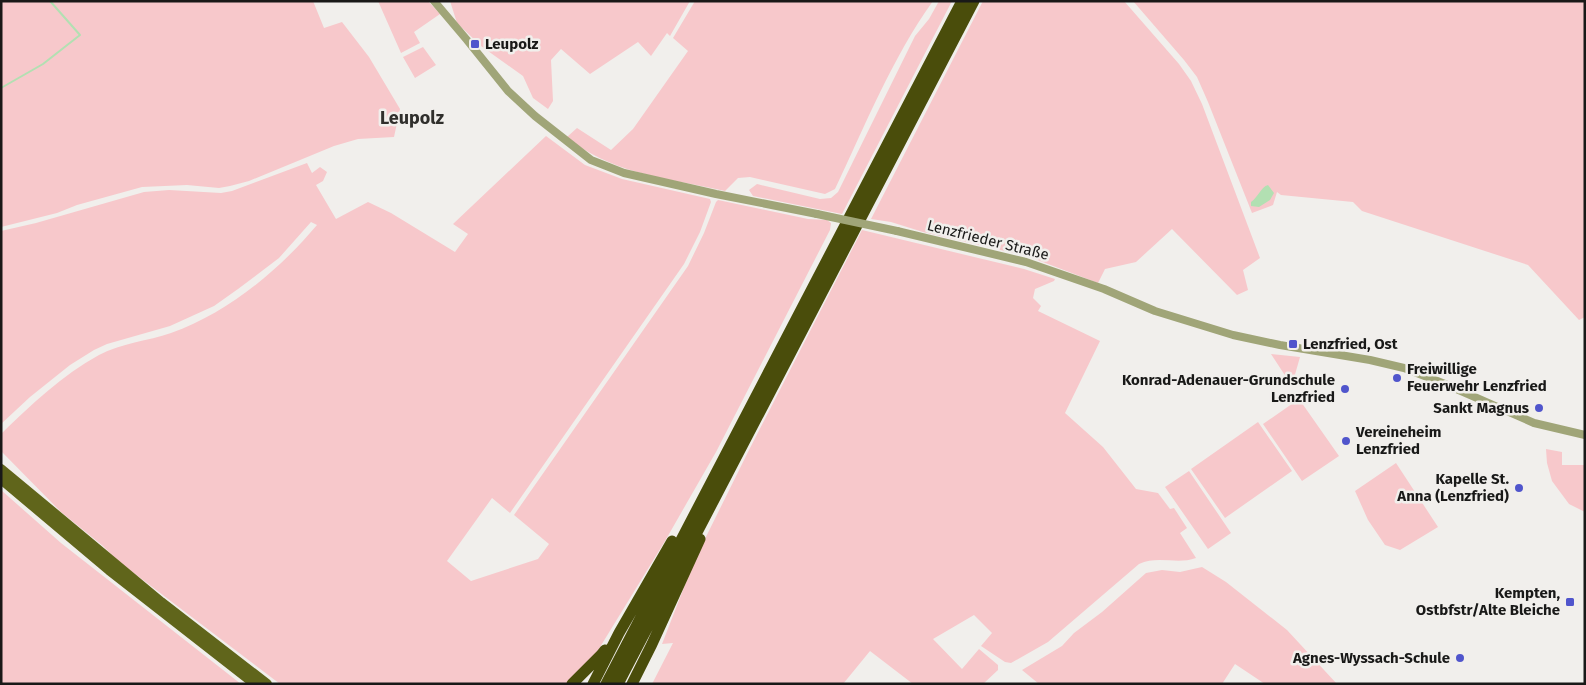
<svg xmlns="http://www.w3.org/2000/svg" width="1586" height="685" font-family="'Fira Sans',sans-serif">
<rect width="100%" height="100%" fill="#f1efec"/>
<path fill="#f7c8cb" d="M1,1h312l11,27 18,-6 27,35 31,52 -6,28 -36,2 -24,7 -85,35 -19,5 -11,2 -32,-3 -45,2 -65,18 -20,8 -56,14z
M378,1h50l12,13 -26,18 6,11 -19,10z
M450,1h240l-20,35 -3,-3 -16,23 -13,-14 -48,32 -29,-25 -10,11 2,41 -5,8 -15,-11 -10,-22 -42,-30 -24,-23z
M695,1h238c-41,57 -68,125 -98,188l-10,5 -75,-17 -12,1 -13,13 -9,-2c-52,-11 -108,-17 -149,-52l10,-9 34,22 22,-21 55,-78 -15,-13z
M939,1h13l-110,213 -89,-18 -4,-6 8,-6 63,15 11,-1 7,-6 77,-156 14,-17z
M983,1h141l55,63 12,17 11,23 58,154 -17,12 5,20 -11,5 -65,-66 -36,33 -31,7 -7,14 -71,-27 -104,-24 -32,-10 -20,-3z
M1133,1h452v316l-6,3 -51,-55 -166,-54 -9,-9 -72,-7 -4,-3 -4,13 -21,8 -44,-111 -11,-25 -13,-17z
M423,47l13,18 -21,13 -12,-21z
M546,136l39,29 37,14 88,20 1,3 -11,30 -16,32 -174,249 -18,-15 -45,63 24,20 67,-22 11,-15 -35,-29 174,-249 16,-33 12,-31 2,-2 90,19 19,1 4,3 -1,7 -114,222 -51,89 -68,111 -21,24 -10,8h-286l-162,-123 -15,-15 -42,-34 -60,-61v-17c30,-29 61,-59 98,-79 22,-12 49,-14 72,-22 57,-20 108,-63 146,-108l-6,-3 -32,36 -41,31 -24,17 -44,20 -63,18 -13,6 -24,15 -40,32 -29,27v-193l35,-8 108,-31 25,-2 52,3 11,-2 75,-28 5,10 8,-6 7,5 -4,9 -7,4 20,34 32,-17 23,11 64,39 13,-18 -15,-10z
M862,230l162,39 31,10 -1,2 -19,8 -2,9 8,8 -3,5 62,30 -35,72 38,34 33,42 22,4 12,16 4,-1 13,20 -7,5 16,25c-19,7 -38,-3 -57,6l-91,78 -37,21 -6,-1 -24,-16 11,-13 -18,-18 -41,24 29,30 17,-20 19,16v5l-15,14h-70l-43,-33 -27,33h-191l21,-41 -11,1 33,-85 53,-107z
M1271,354l29,3 -6,21 -6,2z
M1299,399l40,57 -37,25 -39,-57z
M1258,422l34,49 -67,47 -34,-49z
M1546,449l16,3v13h23v47l-16,-8 -17,-23 -5,-18z
M1396,463l42,64 -38,23 -15,-5 -17,-25 -13,-29z
M1189,471l42,62 -23,16 -43,-62z
M1,490l60,53 180,141h-240z
M1202,567l24,15 61,48 50,54h-72l-30,-20 -13,20h-183l-17,-14 40,-24 12,-13 28,-21 44,-39 16,-3 18,2z"/>
<path fill="#b2e0b2" d="M1268,185l6,8 -4,7 -11,7 -8,-1v-4c7,-5 10,-15 17,-17z"/>
<g fill="none" stroke-linecap="round" stroke-linejoin="round">
<path stroke="#b2e0b2" stroke-width="2" d="M1,88l42,-24 37,-29 -30,-34"/>
<path stroke="#a0a578" stroke-width="8" d="M434,1l33,39 41,51 27,25 56,44 33,13 92,21 101,20
M897,231l129,31 78,27 51,22 78,24 47,10 90,15 34,8 41,16 89,39 51,12"/>
<path stroke="#60651b" stroke-width="10" d="M1,469l160,133 106,82
M1,479l108,91 146,114"/>
<path stroke="#4a4d0b" stroke-width="11" d="M572,684l29,-29 4,-5
M593,684l26,-51 53,-92
M606,684l356,-683
M618,684l356,-683
M632,684l20,-40 48,-105"/>
<path stroke="#a0a578" stroke-width="8" d="M817,214l80,17"/>
</g>
<g fill="#5055cc" stroke="#f1efec" stroke-width="2">
<rect x="470" y="39" width="10" height="10" rx="2.5"/>
<rect x="1288" y="339" width="10" height="10" rx="2.5"/>
<circle cx="1397" cy="378" r="5"/>
<circle cx="1345" cy="389" r="5"/>
<circle cx="1539" cy="408" r="5"/>
<circle cx="1346" cy="441" r="5"/>
<circle cx="1519" cy="488" r="5"/>
<rect x="1565" y="597" width="10" height="10" rx="2.5"/>
<circle cx="1460" cy="658" r="5"/>
</g>
<g text-anchor="middle" dominant-baseline="central" stroke-width="5" stroke-linejoin="round" paint-order="stroke">
<g font-size="15" font-weight="bold" fill="#191918" stroke="#f1efec" text-anchor="end">
<text x="485" y="44" text-anchor="start">Leupolz</text>
<text x="1303" y="344" text-anchor="start">Lenzfried, Ost</text>
<text x="1407" y="369" text-anchor="start">Freiwillige<tspan x="1407" dy="17">Feuerwehr Lenzfried</tspan></text>
<text x="1335" y="380">Konrad-Adenauer-Grundschule<tspan x="1335" dy="17">Lenzfried</tspan></text>
<text x="1529" y="408">Sankt Magnus</text>
<text x="1356" y="432" text-anchor="start">Vereineheim<tspan x="1356" dy="17">Lenzfried</tspan></text>
<text x="1509" y="479">Kapelle St.<tspan x="1509" dy="17">Anna (Lenzfried)</tspan></text>
<text x="1560" y="593">Kempten,<tspan x="1560" dy="17">Ostbfstr/Alte Bleiche</tspan></text>
<text x="1450" y="658">Agnes-Wyssach-Schule</text>
</g>
<g font-size="15" fill="#191918" stroke="#f1efec">
<text transform="translate(988 240) rotate(14)">Lenzfrieder Straße</text>
</g>
<g font-size="18" font-weight="bold" fill="#302f2c" stroke="#f1efec">
<text x="412" y="118">Leupolz</text>
</g>
</g>
<rect width="1586" height="685" fill="none" stroke="#191918" stroke-width="5"/>
</svg>
